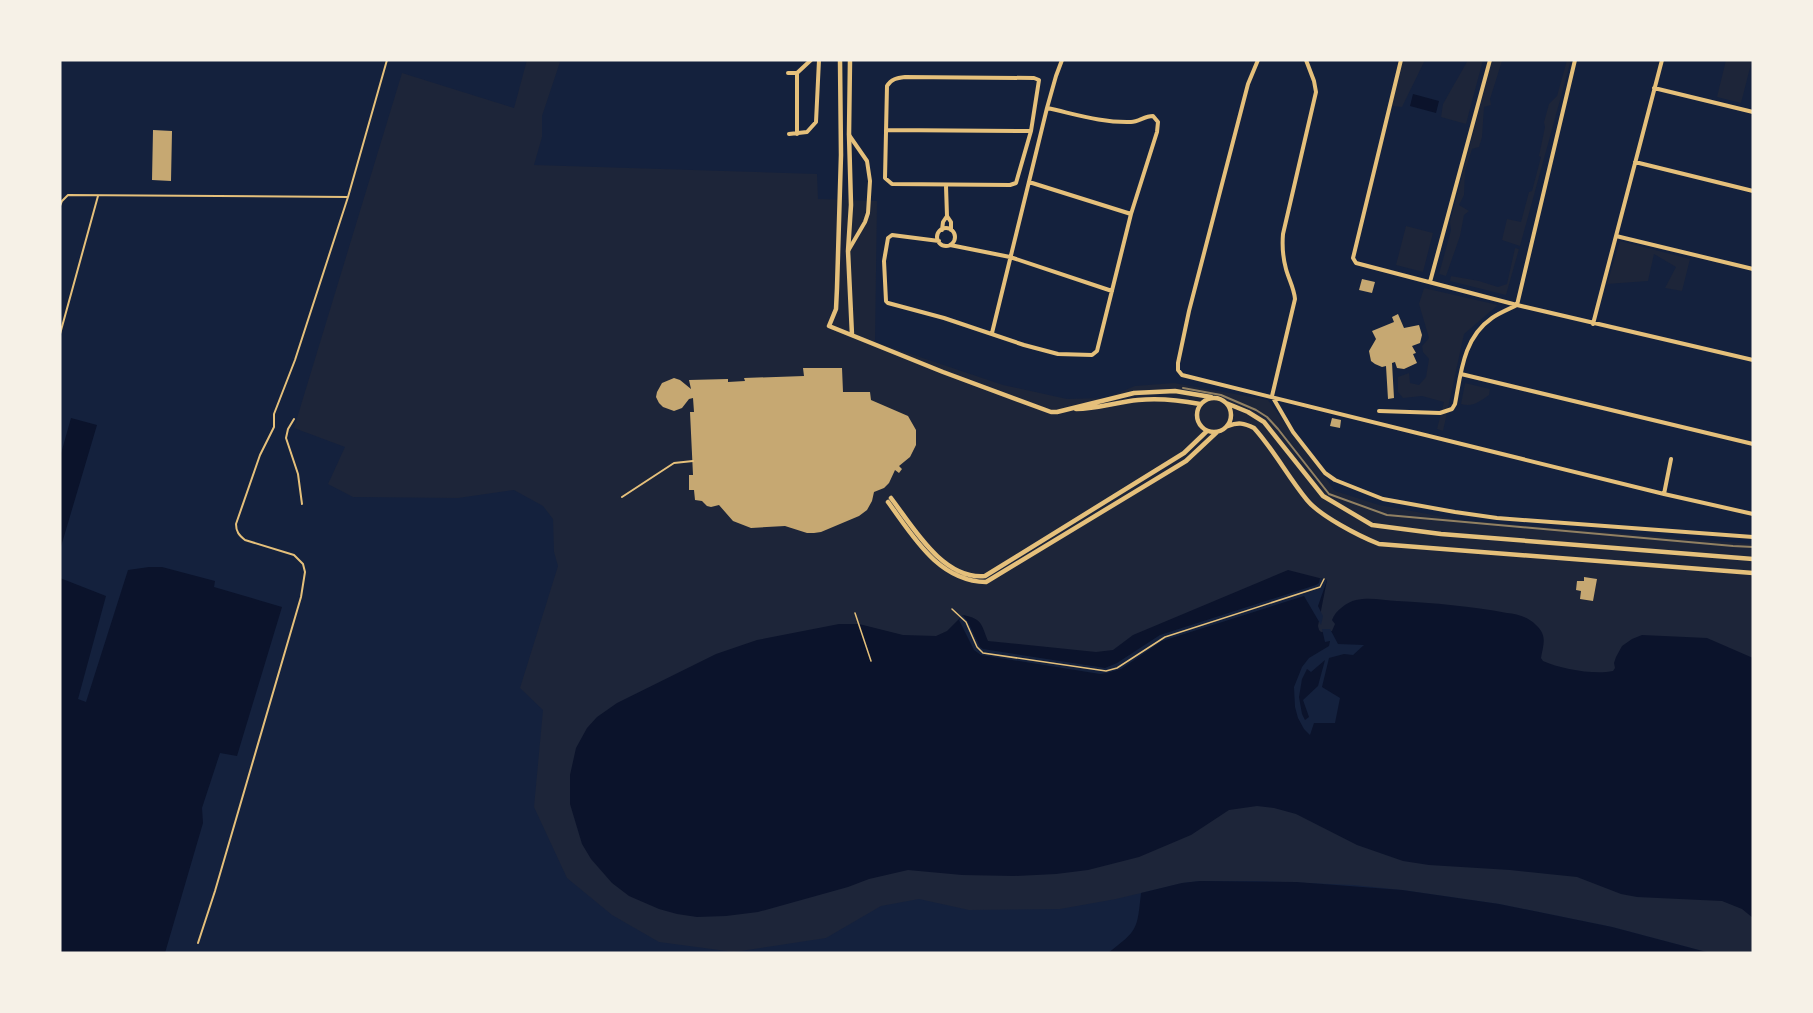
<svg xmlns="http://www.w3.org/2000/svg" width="1813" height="1013" font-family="'Source Sans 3',sans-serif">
<rect width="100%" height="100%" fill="#14213d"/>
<path fill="#1d2539" d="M527,60h26l7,2 -18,54v21l-8,28 283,9 1,25 59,2 -2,141 128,43 64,14 39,-1 29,-12 39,-3 94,17 67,91 44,14 81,15 293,24v409h-43l-98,-26 -113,-23 -97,-14 -49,-5 -96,-4h-57l-17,2 -67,16 -56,10 -91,1 -50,-11 -38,7 -55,32 -92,14 -75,-10 -47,-27 -45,-37 -33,-71 9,-97 -23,-22 38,-122 -4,-14 -1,-33 -10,-13 -29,-16 -56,8 -105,-1 -25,-13 17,-37 -51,-19 108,-355 112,35z
M1401,60h24l-23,47 -10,-1z
M1468,60h15l-17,64 -25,-7 2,-13z
M1492,60h13l-3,1 -12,38 1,6 -7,2 -2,30 -3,10 -7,2 -7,22 -1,24 -5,10 10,6 -5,4 -4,21 -14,40 -7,-2 12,-44 -1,-8z
M1567,60h4l-51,186 -18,-6 5,-21 14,3 8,-30 3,-1 9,-34 -2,-1 6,-29 -1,-5 5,-18 8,-8z
M1726,60h26l-11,43 -24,-6z
M1406,226l27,7 -10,39 -27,-7z
M1620,241l70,18 -8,32 -17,-3 11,-21 -22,-13 -6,27 -41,3z
M1515,248l4,1 -13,46 -56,-14 1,-5 28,5 19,6 9,-3z
M1424,288l74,17 -34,29 -21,97 -6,-2 7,-27 -22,-6 -19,2 -5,-6v-15l11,-4 1,10 9,2 7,-8 3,-18 -6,-7 -1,-6 7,-8 -10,-34z
M1465,383l25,6 -1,6c-10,7 -16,12 -28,9z"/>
<path fill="#0b132b" d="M1413,94l26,7 -3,12 -26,-7z
M71,418l26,7 -37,125v-93z
M149,567h13l53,14 -1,6 68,20 -45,149 -17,-3 -18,55 1,15 -38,130h-105v-375l46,18 -28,103 8,3 42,-132z
M1288,570l39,10 -9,46 1,4 2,2 11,-1 3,-7 -3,-4c3,-9 15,-18 24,-20 13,-3 28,0 41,1 37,2 74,5 110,12 10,1 22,4 29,12 12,11 7,20 5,33l2,3c18,8 51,14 70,10l2,-3 -1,-5 2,-6 6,-11 10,-7 10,-4 65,3 46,20v260l-11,-9 -20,-8 -85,-4 -16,-3 -44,-17 -67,-7 -81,-5 -26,-4 -46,-16 -61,-31 -22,-6 -17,-2 -28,4 -38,25 -52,22 -51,13 -32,4 -42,2 -52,-1 -54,-5 -39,9 -21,8 -90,25 -32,4 -29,1 -20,-3 -18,-5 -30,-13 -17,-13 -21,-24 -9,-15 -12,-40v-29l6,-27 11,-20 10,-11 20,-14 99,-49 41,-14 82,-16h20l44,11 33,1 11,-5 16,-16c19,4 18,8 25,26l108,11 17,-2 20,-15z
M1200,881l96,1 106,8 97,14 113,23 98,26h-602c30,-23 29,-23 33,-60l41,-10z"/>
<path fill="#14213d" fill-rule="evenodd" d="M1320,578l7,2 -9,26 5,10 -2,9 -17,-29 -142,45 -41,28 -14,4 -7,1 -119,-19 -7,-5 -15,-30 4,-5 5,7 12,25 3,2 122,19 12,-5 43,-28 156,-50 3,-2z
M1322,629h8l8,15 26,1 -11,10 -9,-1 -15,4 -7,29 18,11 -5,25h-21l-4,12 -6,-6 -6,-11 -3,-11 -1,-20 8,-20 7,-9 20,-12 1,-5 -5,1zM1325,660l-7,26 -15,14 6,17 -4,3 -3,-6 -3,-17 3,-18 5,-10 4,3z"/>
<path fill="#c6a872" d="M153,130l19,1 -1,50 -19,-1z
M1362,279l13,3 -3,11 -13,-3z
M1398,314l6,14 15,-3 3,10 -2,8 -8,3 4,7 -3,1 4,9 -13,6 -7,-1 -2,-6 -3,1 2,35 -6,1 -2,-33 -4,1 -7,-3 -4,-3 -2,-10 7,-12 -4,-8 22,-9 -2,-5z
M803,368h39l1,24h27l1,8 37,16 8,14v15l-6,12 -11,9 3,3 -3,4 -4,-3 -6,13 -5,5 -10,4 -2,9 -5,9 -8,6 -38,16 -7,1h-7l-22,-7 -34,2 -18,-7 -14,-16 -8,2 -4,-1 -5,-5 -7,-1 -1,-10h-5v-15h4l-3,-63h4l-1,-14 -4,1 -7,9 -8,3 -11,-4 -4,-4 -3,-6 1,-5 5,-9 12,-5 6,2 11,9 -2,-9 39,-1v3l17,-1 -1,-3 60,-2z
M1332,418l9,2 -1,8 -10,-2z
M1584,577l13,2 -4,22 -13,-2 1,-8 -5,-1 1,-9h7z"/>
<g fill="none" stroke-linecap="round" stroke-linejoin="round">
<path stroke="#e5c07b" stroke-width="1.5" d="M952,609l14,13 11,25 6,6 123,18 11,-3 48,-31 155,-50 4,-8
M855,613l16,48"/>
<path stroke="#e5c07b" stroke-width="2" d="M60,206l2,-5 6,-6 280,2
M60,334l38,-138
M294,419l-6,10 -2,9 12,36 4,30
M622,497l52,-34 19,-2
M198,943l17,-52 86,-294 4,-25 -2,-8 -9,-9 -49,-15c-6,-5 -9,-8 -9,-16l24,-69 14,-28v-13l21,-54 53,-163 39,-137"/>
<path stroke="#e5c07b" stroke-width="4" d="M1258,60l-10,24 -59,227 -11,52v7l4,5 482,119 89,20
M1306,60l8,21 2,11 -33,142c-1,12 0,24 3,35 3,11 8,19 9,30l-23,97 21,36 32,41 10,7 48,19 72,13 42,6 256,19
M1401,60l-47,194 -1,4 3,5 161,42 236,55
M788,73h9l14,-13
M797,73v61
M905,77l129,1 5,2 -8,51 -15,52 -6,2 -118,-1 -7,-6 2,-92c4,-7 10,-8 18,-9z
M1654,88l99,24
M886,130l145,1
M789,134l18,-2 9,-10 3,-62
M1635,162l118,29
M1029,182l102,32
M947,216l4,6v8
M937 237a9 9 0 1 1 18 0a9 9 0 1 1-18 0Z
M942,230l1,-8 4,-6 -1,-30
M1616,236l137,33
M939,241l-47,-6 -4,3 -4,23 2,40 2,2 56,15 80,27 34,9 34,1 5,-4 34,-137 26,-82 1,-10 -5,-6c-9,0 -14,6 -22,6 -29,1 -56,-8 -84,-14
M950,245l60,12 102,34
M848,251l17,-29 3,-9 2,-32 -3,-20 -18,-26
M1430,282l60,-222
M1593,324l69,-264
M992,333l55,-225 9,-32 6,-16
M1461,374l292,70
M1379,411l61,2 12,-4 3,-5c6,-31 8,-66 37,-86 7,-5 17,-9 25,-13l58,-245
M1664,494l7,-35"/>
<path stroke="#e5c07b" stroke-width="4.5" d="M840,60l1,95 -4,133 -1,21 -7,17 114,46 108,40h6l77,-19 41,-2 36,6
M850,60l-1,74 2,71 -3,46 4,84
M1197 415a17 17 0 1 1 34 0a17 17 0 1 1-34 0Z
M1226,403l22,9 16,10 59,74 49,29 69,9 312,25
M1076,409c21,0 41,-7 62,-9 21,-2 41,0 62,4
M1228,426c10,-4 16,-3 26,2 20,22 34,49 53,72 13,16 52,36 72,44l374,29
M891,498c22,29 52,82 94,78l199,-123 23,-22
M888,502c25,34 50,79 98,80l200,-121 31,-29"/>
<path stroke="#918062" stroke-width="2" d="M1183,388l38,7 35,15 11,7 11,12 51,65 58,21 346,31 20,1"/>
</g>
<rect width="1813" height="1013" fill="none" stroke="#f6f1e7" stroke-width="123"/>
</svg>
